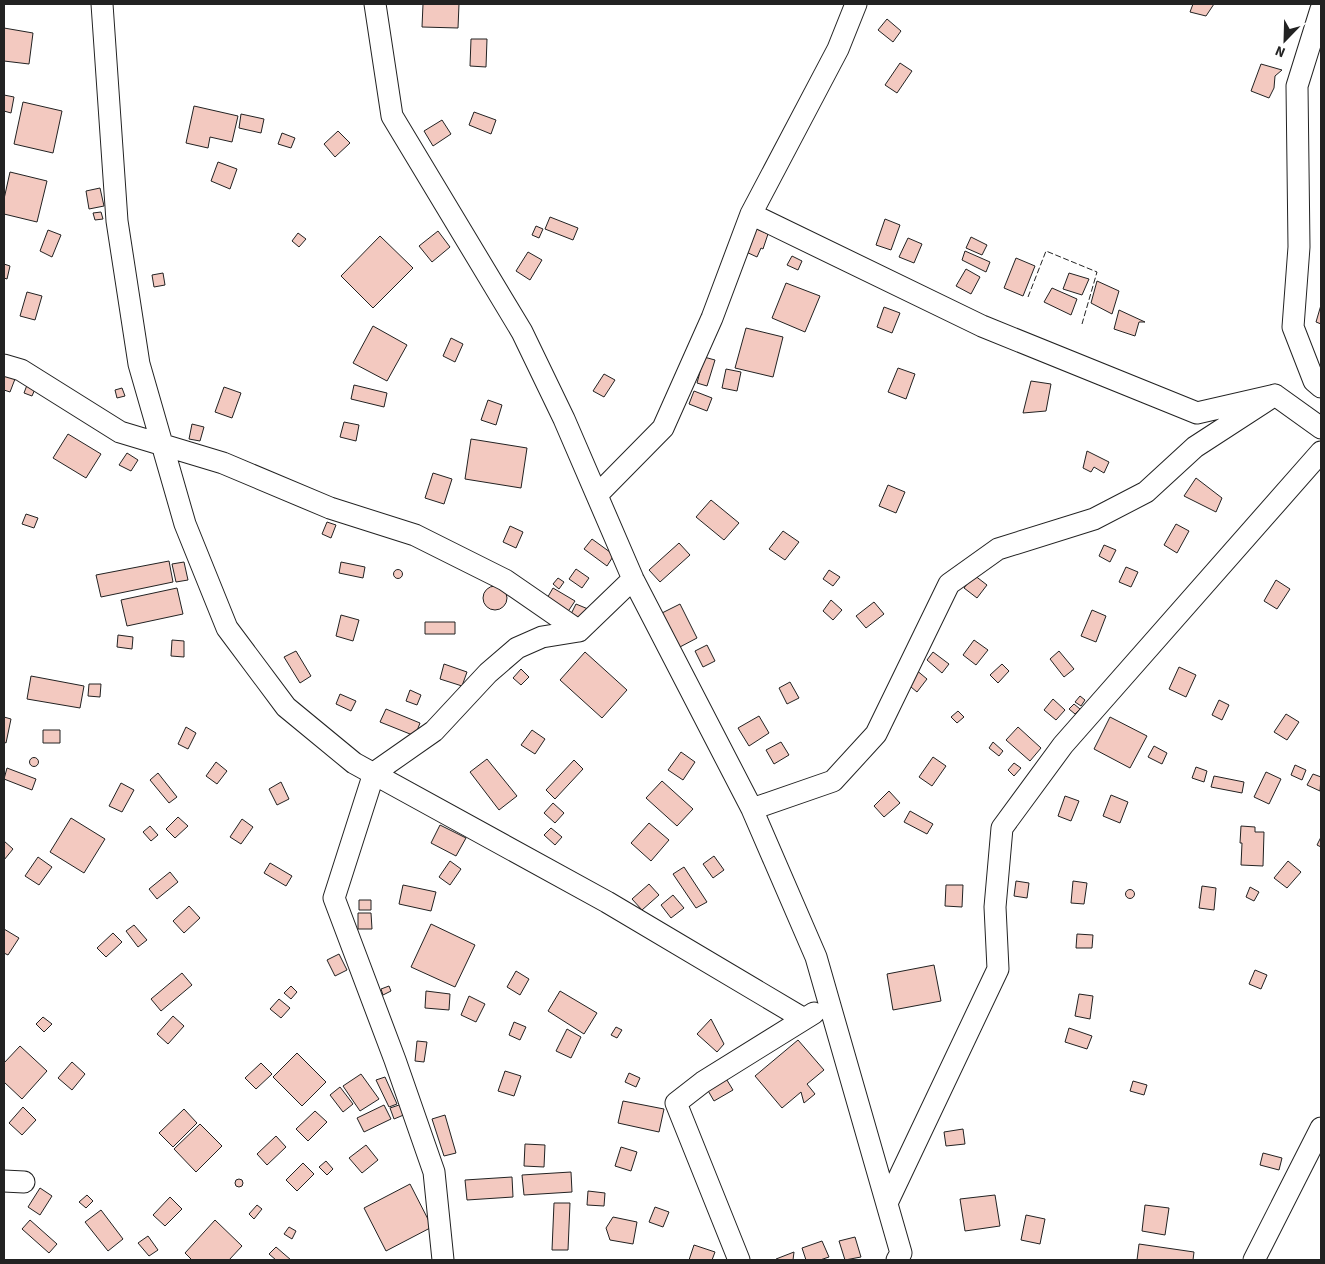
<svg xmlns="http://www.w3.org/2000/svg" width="1325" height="1264" font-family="'Source Sans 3',sans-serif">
<rect width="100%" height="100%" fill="#fff"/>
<path fill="#f3c9c0" stroke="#222" d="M423,4h36l-1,24 -36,-1z
M1193,4h21l-8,12 -16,-4z
M887,19l14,12 -8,11 -15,-12z
M4,28l29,5 -4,31 -25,-3z
M471,39h16l-1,28 -16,-1z
M900,63l12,8 -15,22 -12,-8z
M1261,64l21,6 -7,6 -1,12 -5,10 -18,-7z
M4,95l10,2 -3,16 -7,-2z
M23,102l39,9 -9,42 -39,-9z
M194,106l44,10 -6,26 -22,-5 -2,11 -22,-5z
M474,112l22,8 -5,14 -22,-9z
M241,114l23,5 -3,14 -22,-5z
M442,120l9,14 -18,12 -9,-15z
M338,131l12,12 -15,14 -11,-13z
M282,133l13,5 -4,10 -13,-4z
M218,162l19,7 -7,20 -19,-8z
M10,172l37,9 -10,41 -33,-8v-15z
M100,188l4,18 -15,3 -3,-18z
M101,212l2,7 -8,1 -2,-7z
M550,217l28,11 -5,12 -28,-11z
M885,219l15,6 -9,25 -15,-5z
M536,226l7,3 -4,9 -7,-3z
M754,228l14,6 -5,15 -2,-1 -4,9 -13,-6z
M48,230l13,5 -9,22 -12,-6z
M438,231l12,16 -18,15 -13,-16z
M298,233l8,6 -7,8 -7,-6z
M380,236l33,32 -40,40 -32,-32z
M971,237l16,8 -5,10 -16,-7z
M908,238l14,6 -8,19 -15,-6z
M965,251l25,11 -4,10 -24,-12z
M528,252l14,8 -12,20 -14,-9z
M792,256l10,5 -4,9 -11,-5z
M1016,258l19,8 -12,30 -19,-8z
M4,264l6,2 -3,13 -3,-1z
M966,269l14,8 -9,17 -15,-8z
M163,273l2,12 -11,2 -2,-12z
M1069,273l20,6 -7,16 -19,-6z
M1097,281l22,10 -7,23 -21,-11z
M786,283l34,13 -15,36 -33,-14z
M1052,288l25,11 -6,16 -27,-13z
M27,292l15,4 -7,24 -15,-4z
M1321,305v19l-5,-2z
M884,307l16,6 -8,20 -15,-6z
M1119,310l26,12h-6l-4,14 -21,-7z
M373,326l34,19 -20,36 -34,-18z
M746,328l37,9 -10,40 -38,-9z
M451,338l12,6 -8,18 -12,-6z
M704,357l11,3 -8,26 -10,-3z
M898,368l17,6 -9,25 -18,-7z
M726,369l15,3 -4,19 -15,-3z
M4,374l11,5 -5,13 -6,-2z
M604,374l11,6 -11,17 -11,-6z
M1031,381l20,3 -5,27 -23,2z
M27,385l8,4 -3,7 -8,-3z
M354,385l33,8 -3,14 -33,-8z
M224,387l17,6 -9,25 -17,-6z
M122,388l3,8 -8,2 -2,-8z
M694,391l18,7 -5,13 -18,-7z
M488,400l14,5 -6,20 -15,-5z
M344,422l15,3 -3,16 -16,-4z
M192,424l12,3 -4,14 -11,-2z
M68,434l33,20 -15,24 -33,-20z
M471,439l56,9 -6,40 -56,-9z
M1087,451l22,11 -5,11 -10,-6 -3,5 -8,-4z
M127,453l11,7 -7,11 -12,-6z
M433,473l19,6 -8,25 -19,-6z
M1196,478l26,20 -6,14 -32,-16z
M888,485l17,7 -9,21 -17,-7z
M711,500l28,23 -15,17 -28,-23z
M26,514l12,4 -4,10 -12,-4z
M327,522l9,3 -5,13 -9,-4z
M1176,524l13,7 -12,22 -13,-8z
M510,526l13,6 -7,16 -13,-6z
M783,531l16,11 -14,18 -16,-11z
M592,539l22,16 -7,11 -23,-17z
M679,543l11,12 -30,27 -11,-12z
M1104,545l12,5 -6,12 -11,-6z
M169,561l4,21 -72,15 -5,-22z
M184,562l4,18 -12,2 -4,-18z
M341,562l24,5 -2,11 -24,-5z
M1126,567l12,5 -7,15 -12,-5z
M576,569l13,9 -7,10 -13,-9z
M393.5 574a4.5 4.5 0 1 1 9 0a4.5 4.5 0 1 1-9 0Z
M829,570l11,7 -7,9 -10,-7z
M974,575l13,10 -10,13 -13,-10z
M558,578l6,4 -5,7 -6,-5z
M1276,580l14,9 -13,20 -13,-8z
M483 598a12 12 0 1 1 24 0a12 12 0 1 1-24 0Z
M177,588l6,26 -56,12 -6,-26z
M553,588l22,13 -8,12 -21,-13z
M831,600l11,10 -9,10 -10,-9z
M874,602l10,12 -18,14 -10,-12z
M576,604l12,5 -5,10 -12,-5z
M680,604l17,34 -19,10 -18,-34z
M1092,610l14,6 -10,26 -15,-6z
M341,615l18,5 -6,21 -17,-5z
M425,622h30v12h-30z
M118,635l15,2 -1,12 -15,-2z
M172,640l12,1v16l-13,-1z
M974,640l14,10 -12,15 -13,-10z
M707,645l8,16 -12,6 -8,-16z
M296,651l15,25 -11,7 -16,-26z
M1059,651l15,18 -10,8 -14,-18z
M585,652l42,38 -25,28 -42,-38z
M933,652l16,12 -7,9 -15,-13z
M444,664l23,8 -5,14 -22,-7z
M1002,664l7,7 -11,12 -8,-8z
M1179,667l17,8 -10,22 -17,-8z
M521,669l8,8 -8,8 -8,-7z
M915,669l12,10 -10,13 -12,-10z
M31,676l53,10 -4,22 -53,-9z
M790,682l9,16 -12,6 -8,-16z
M89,684h12l-1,13 -12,-1z
M410,690l11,5 -4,10 -11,-4z
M340,694l16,7 -5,10 -15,-7z
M1080,696l5,4 -4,6 -6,-4z
M1053,699l12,11 -9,10 -12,-10z
M1219,700l10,5 -7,15 -10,-5z
M1074,704l6,5 -5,5 -6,-5z
M386,709l34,14 -5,13 -35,-14z
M958,711l6,6 -7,6 -6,-6z
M1286,714l13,8 -12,18 -13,-8z
M759,716l10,17 -20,13 -11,-18z
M4,717l7,2 -5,24 -2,-1z
M1110,717l37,19 -17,32 -36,-19z
M186,727l10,6 -8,16 -10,-5z
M1018,727l23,21 -11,13 -24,-21z
M43,730h17v13h-17z
M532,730l13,9 -10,15 -14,-9z
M781,742l8,13 -15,9 -8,-14z
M993,742l10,9 -4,5 -10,-8z
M1154,746l13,7 -5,11 -14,-7z
M681,752l14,10 -12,18 -15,-10z
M933,757l13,9 -14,20 -13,-9z
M29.5 762a4.5 4.5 0 1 1 9 0a4.5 4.5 0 1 1-9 0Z
M487,759l30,37 -18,14 -29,-38z
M574,760l9,9 -28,30 -9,-9z
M216,762l11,9 -10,13 -11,-8z
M1014,763l7,5 -7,8 -6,-6z
M1295,765l11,5 -4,10 -11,-5z
M1196,767l11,4 -3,11 -12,-4z
M7,768l29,11 -4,11 -28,-11z
M1266,772l15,7 -12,25 -15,-7z
M158,773l19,24 -8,6 -19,-23z
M1313,774l8,3 -1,14 -13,-6z
M1214,776l30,6 -2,11 -31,-6z
M662,781l31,28 -16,17 -31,-28z
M281,782l8,17 -12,6 -8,-16z
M121,783l13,7 -12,22 -13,-6z
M889,791l11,12 -16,14 -10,-11z
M1111,795l17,7 -8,21 -17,-7z
M1065,796l14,5 -8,20 -13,-5z
M553,803l11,10 -9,10 -11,-10z
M910,811l23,13 -6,10 -23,-12z
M178,817l10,9 -13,12 -9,-9z
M71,818l34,21 -21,34 -34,-21z
M242,819l11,8 -12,17 -11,-7z
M649,823l20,17 -18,21 -20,-18z
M440,825l26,13 -10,18 -25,-13z
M150,826l8,9 -7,6 -8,-9z
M1241,826l14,1v5h9l-1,34 -22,-1 1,-22h-2z
M551,828l11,9 -7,8 -11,-10z
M1321,837v10l-4,-2z
M4,841l9,8 -9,11z
M714,856l10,14 -11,8 -10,-14z
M38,857l14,10 -13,18 -14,-9z
M450,861l11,8 -11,16 -11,-8z
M1288,861l13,11 -14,16 -13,-10z
M270,863l22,13 -6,10 -22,-13z
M684,867l23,35 -11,6 -23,-34z
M170,872l8,10 -21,17 -8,-10z
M1016,881l13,2 -2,15 -13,-2z
M1073,881l14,2 -3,21 -13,-1z
M649,884l10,11 -17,15 -10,-11z
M403,885l33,7 -5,19 -32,-7z
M946,885h17l-1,22 -17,-1z
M1202,886l14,2 -2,22 -15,-2z
M1250,887l9,5 -5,9 -8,-4z
M1125.5 894a4.5 4.5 0 1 1 9 0a4.5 4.5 0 1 1-9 0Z
M673,895l11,13 -13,10 -10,-13z
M359,900h12v10h-12z
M189,906l11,12 -16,15 -11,-12z
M358,913h13l1,16h-14z
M431,924l44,21 -20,42 -44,-20z
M134,925l13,15 -9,7 -12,-16z
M4,929l15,9 -11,17 -4,-2z
M113,933l9,9 -16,15 -9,-9z
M1077,934l16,1 -1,13h-16z
M339,954l8,16 -12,6 -8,-16z
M934,965l7,36 -48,9 -6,-36z
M1255,970l12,5 -6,14 -12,-5z
M516,971l13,8 -9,16 -13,-8z
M182,973l10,12 -31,26 -10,-12z
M291,986l6,6 -6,7 -7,-6z
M389,986l2,5 -8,4 -2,-6z
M426,991l24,3 -1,16 -24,-2z
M560,991l37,22 -13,21 -36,-23z
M1079,994l14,2 -3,23 -15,-3z
M469,996l16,8 -9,18 -15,-7z
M279,999l11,9 -9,10 -11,-9z
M173,1016l11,10 -16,18 -11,-10z
M43,1017l9,7 -8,8 -8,-8z
M711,1019l13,25 -7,8 -20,-18z
M514,1022l12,5 -6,13 -11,-5z
M616,1027l6,3 -5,8 -6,-3z
M1069,1028l23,8 -5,13 -22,-7z
M567,1029l14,8 -10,21 -15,-7z
M798,1040l26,30 -17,14 8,10 -11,9 -3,-11 -19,16 -27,-32z
M417,1041l10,1 -3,20 -9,-1z
M20,1046l27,25 -25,28 -18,-17v-19z
M297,1053l29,29 -24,24 -29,-29z
M72,1062l13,12 -13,16 -14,-12z
M261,1063l11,11 -16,15 -11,-11z
M505,1071l16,5 -7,20 -16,-5z
M722,1072l11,18 -19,11 -11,-19z
M629,1073l11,5 -4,9 -11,-5z
M361,1074l18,25 -19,12 -17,-25z
M385,1077l12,27 -8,3 -13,-27z
M1133,1081l14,4 -3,10 -14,-4z
M340,1087l13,17 -10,8 -13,-17z
M623,1101l41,8 -5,23 -41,-9z
M402,1104l4,10 -12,5 -4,-11z
M384,1105l7,14 -27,13 -7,-14z
M23,1107l13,13 -14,15 -13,-12z
M184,1109l13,14 -24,24 -14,-14z
M315,1111l12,11 -19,19 -12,-12z
M445,1115l11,38 -12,3 -12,-37z
M200,1124l22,22 -26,26 -22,-23z
M963,1129l2,15 -19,2 -2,-14z
M276,1136l10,11 -19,18 -10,-11z
M525,1144l20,1 -1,22 -20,-1z
M366,1145l12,15 -16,13 -13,-15z
M621,1147l16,5 -6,19 -16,-5z
M1263,1153l19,5 -3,12 -19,-5z
M326,1161l7,8 -6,6 -8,-8z
M303,1163l11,11 -17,17 -11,-11z
M571,1172l1,20 -48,3 -2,-20z
M512,1177l1,20 -46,3 -2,-20z
M235 1183a4 4 0 1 1 8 0a4 4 0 1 1-8 0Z
M410,1184l22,43 -46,24 -22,-43z
M40,1188l12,8 -12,19 -12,-8z
M588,1191l17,2 -1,13 -17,-1z
M87,1195l6,6 -7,7 -7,-6z
M995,1195l5,31 -35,5 -5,-32z
M170,1197l12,12 -17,17 -12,-11z
M554,1203h16l-2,47h-16z
M257,1205l5,4 -8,10 -5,-5z
M1145,1205l24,3 -4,27 -23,-4z
M655,1207l14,5 -6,15 -14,-5z
M101,1210l22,29 -15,12 -23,-29z
M1026,1215l19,4 -5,25 -19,-4z
M613,1217l24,5 -4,22 -23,-4 -4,-12z
M30,1220l27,24 -8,9 -27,-24z
M215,1220l27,26 -13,14h-37l-7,-7z
M289,1227l7,4 -4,8 -8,-5z
M148,1236l10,14 -9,6 -11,-13z
M855,1237l6,20 -16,3 -6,-19z
M822,1241l7,16 -9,3h-14l-4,-12z
M1139,1244l55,8 -1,8h-56z
M694,1245l21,7 -3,8h-23z
M276,1247l15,13h-15l-7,-6z
M794,1252l-1,8h-17v-1z"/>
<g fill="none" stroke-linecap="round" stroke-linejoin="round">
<defs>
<path id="minor" d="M102,4l15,217 22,143 46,160 42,104 59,79 68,56 253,139 197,117
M375,4l17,112 130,216 42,87 69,160 119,230 64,148 85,296 -4,7
M1321,9l-24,77 2,161 -6,80 21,54 7,6
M751,214l231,112 215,87 78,-18 46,33
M4,365l17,5 99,62 103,31 107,45 85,27 90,45 74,51
M597,495l66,-67 49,-110 39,-104 87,-165 18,-45
M752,809l81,-28 43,-47 73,-150 49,-35 96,-30 52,-27 49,-45 80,-52
M4,1181l20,1
M887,1203l111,-234 -3,-62 7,-79 61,-83 258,-293
M443,1260l-9,-88 -39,-112 -61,-162 40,-125 60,-42 54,-58 29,-25 25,-11 37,-6 54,-52
M739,1260l-63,-157 27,-21 111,-69
M1254,1260l67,-132"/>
</defs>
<use href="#minor" stroke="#222" stroke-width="23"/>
<use href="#minor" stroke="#fff" stroke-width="21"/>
<path stroke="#222" stroke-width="1" stroke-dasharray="6 2.5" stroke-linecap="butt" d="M1028,297l18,-46 51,21 -15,52"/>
</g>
<rect width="1325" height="1264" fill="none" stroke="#222222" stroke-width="10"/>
<g transform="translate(1285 40) rotate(203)" stroke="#ffffff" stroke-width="4" paint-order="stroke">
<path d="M0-4L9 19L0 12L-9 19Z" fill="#222222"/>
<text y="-8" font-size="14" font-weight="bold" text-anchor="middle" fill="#222222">N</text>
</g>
</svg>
